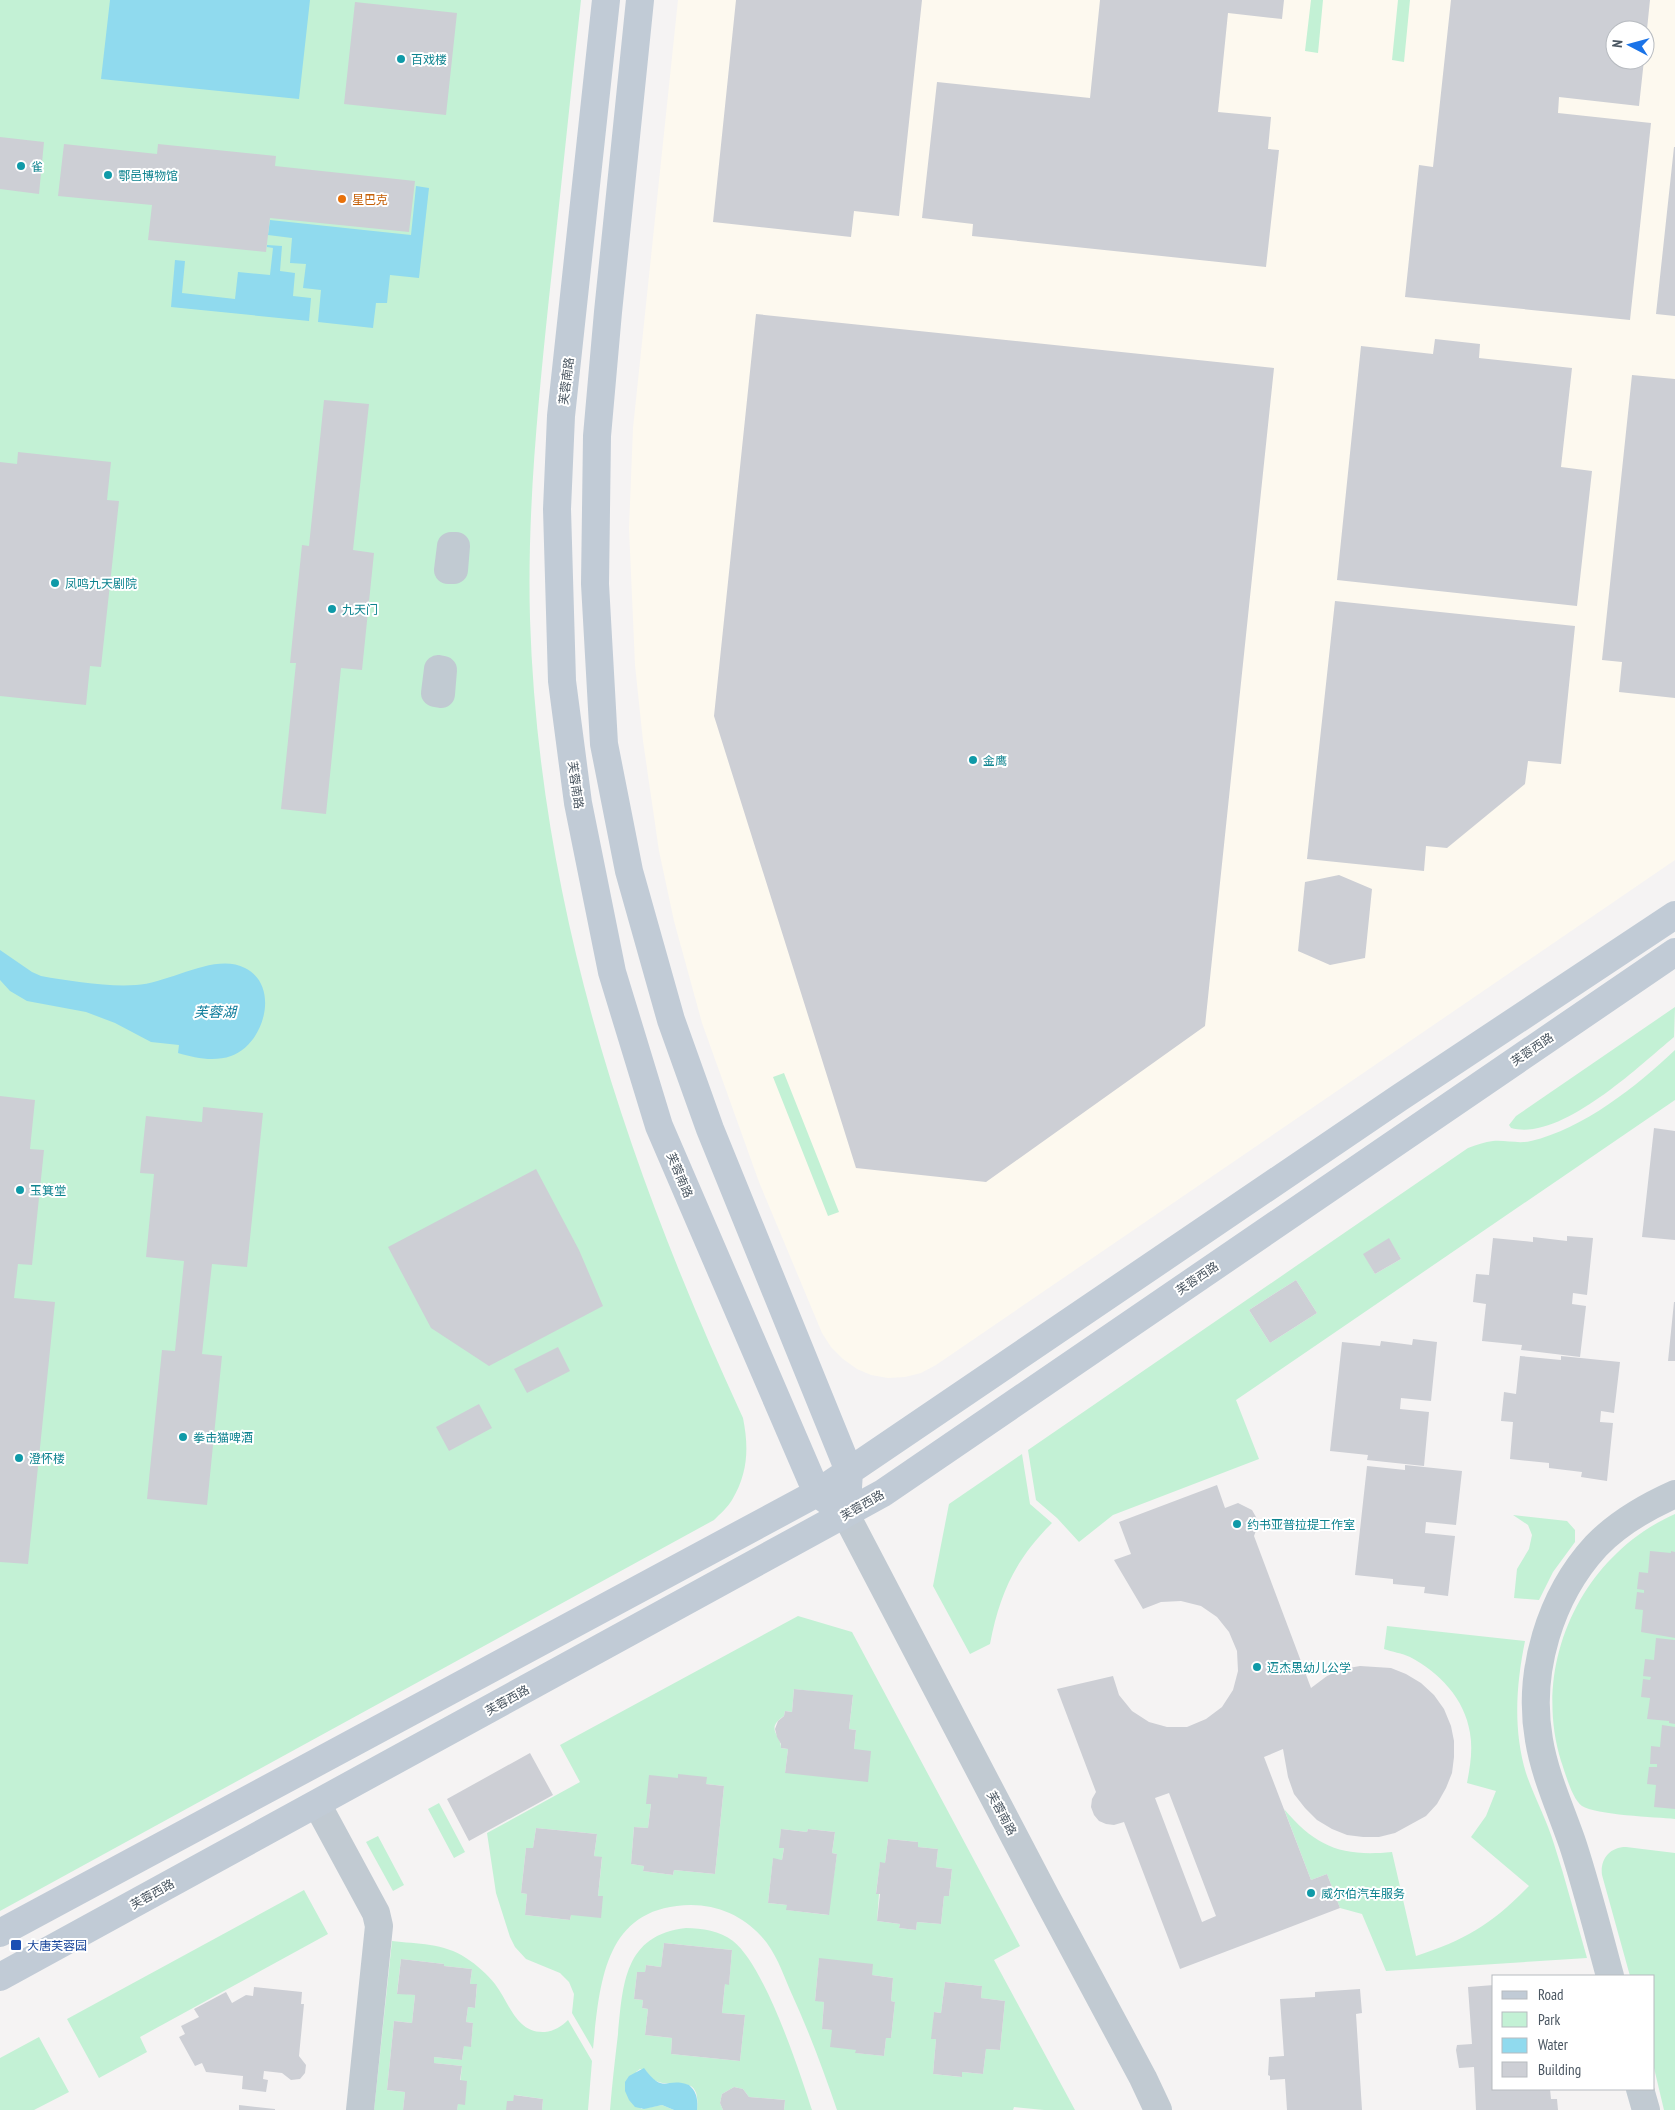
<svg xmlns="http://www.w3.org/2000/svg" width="1675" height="2110" font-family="'PT Sans Narrow','Noto Sans SC',sans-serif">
<rect width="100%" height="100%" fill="#f5f3f3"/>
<path fill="#fdf9ef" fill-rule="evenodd" d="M678,0h997v860l-739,505 -15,8 -16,4 -17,1 -17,-3 -14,-6 -14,-10 -12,-12 -9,-14 -63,-151 -57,-159 -28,-102 -15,-70 -16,-110 -8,-76 -6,-137 4,-100zM1615,30h30v30h-30z"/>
<path fill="#c3f1d5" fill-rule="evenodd" d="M0,0h581c-11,99 -21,199 -32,298 -11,106 -22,214 -19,321 9,284 95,543 213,799 6,30 5,55 -11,82 -4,7 -12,14 -18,20l-714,391z
M1311,0h12l-5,53 -13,-2z
M1398,0h12l-6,62 -12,-2z
M1675,1007l-1,30c-36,30 -114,105 -163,91l-2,-3 7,-9z
M1675,1050v50l-439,300 23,59 -146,56 -34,27 -22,-24 -21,-18 -8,-50 440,-302c8,-3 17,-6 25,-7 13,-1 26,3 38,0 52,-12 106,-55 144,-91zM1389,1239l12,20 -26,15 -11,-20zM1296,1280l21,33 -47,30 -21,-33z
M784,1073l55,139 -11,4 -55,-139z
M1022,1454l8,50 22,19c-37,37 -52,70 -62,121l-20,10 -37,-68 16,-82z
M1675,1514v305c-19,-2 -80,-4 -93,-13 -10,-7 -17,-34 -21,-45 -30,-98 21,-206 114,-247z
M1513,1515l54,6 8,9v12l-22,30 -14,28 -25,-2 3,-29 12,-20 3,-14 -4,-10z
M798,1616l54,16 168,314 -26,14 81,150h-31l-30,-3 -1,3h-176c-14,-41 -29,-81 -47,-120 -8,-19 -15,-39 -29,-54 -18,-20 -43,-31 -70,-31 -87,1 -91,77 -98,144l-21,-36 2,-19 -5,-12 -9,-9 -34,-14 -11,-12 -5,-10 -14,-44 -9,-60 93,-51 -20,-37zM794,1689l59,7 -4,33 7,1 -2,19 -69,24 3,-24 -7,-1c1,-12 -17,-19 3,-32l1,-5 7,1zM678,1775l28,9 18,2 -9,88 -41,-4 -1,5 -30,-4 1,-5 -13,-2 3,-37 14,1 3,-24h-4l31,-26zM536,1828l61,6 -3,22 8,2 -4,38h4l-31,19 -1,5 -45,-5 2,-21 -6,-1 5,-45h7zM781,1829l26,3 1,-3 27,3 -3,21 5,1 -9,61 -41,-5v-5l-19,-2 5,-44 9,1 2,-12h-4zM888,1839l30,3v5l20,2 -2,18 16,2 -3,27h-5l-3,28 -24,-2 -1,8 -17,-2 1,-4 -23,-3 2,-27 -3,-1 4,-30h5zM819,1959l53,16 21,3 -2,23 4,1 -4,36h-5l-2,18 -28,-3v-3l-24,-20 -10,-1 2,-27 -9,-2zM945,1982l37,4 -1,12 24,3 -5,49 -14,-1 -3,25 -21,-2 -1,5 -28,-3 3,-35h-4l2,-27 7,1z
M1387,1626l138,15c-9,44 -12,89 1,132 8,24 21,47 28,71 12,37 22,76 33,114l-201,13 -24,-57 -22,-6 -13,-34 -16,6 -27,-71c32,38 58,48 108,43l24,104c50,-16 76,-32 113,-70l-58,-49 15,-21 10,-25 -29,-8c3,-16 6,-33 3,-50 -5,-34 -31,-61 -60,-76 -8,-4 -18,-5 -26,-8z
M439,1803l26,49 -11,6 -26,-49z
M378,1836l26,49 -11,6 -27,-49z
M1626,1847l49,6v257h-11l-10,-42v-92h-24l-28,-101c-2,-15 7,-28 24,-28z
M304,1890l24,44 -188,103 7,15 -48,26 -32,-59z
M686,1928c16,0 34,3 47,13 32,25 66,129 79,169h-28l1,-10 -36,-3 -6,-8 -9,-2 -12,7 -2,9 3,7h-26c5,-47 -35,-10 -51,-39l-6,-2 -4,3 5,37 21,-4 12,5h-64c2,-25 5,-51 8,-76 5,-50 6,-99 68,-106zM664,1943l68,7 -3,34h-4l-3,29 23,2 -5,46 -69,-7 1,-16 -27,-3 3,-26 -6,-1 1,-8 -9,-1 3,-27h8l1,-7 15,2z
M392,1941c25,3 52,2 74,17 11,7 21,16 29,26 14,18 21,50 50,48 9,-1 16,-5 23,-12l24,41 -4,49h-46l1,-11 -28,-4 -2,6 -7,9h-49l5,-44 -28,-3v-6l28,3 2,-14h7l2,-23 -7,-1 2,-15 7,1 2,-23 -7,-1 2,-15 -28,-3v-2l-43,-5 -4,34 18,2 -3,28 -18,-2 -7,69 18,2 -2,18h-29z
M39,2037l30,55 -35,18h-34v-52z"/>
<path fill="#90daee" d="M110,0h200l-11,99 -198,-20z
M416,186l13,2 -10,90 -29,-3 -3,28h-11l-3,25 -55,-6 3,-32 -18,-2 3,-24 -16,-1 2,-25 -24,-3 2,-15 141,15z
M267,245l15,1 -2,25 15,2 -2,23 18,2 -2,23 -138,-14 4,-47 10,1 -3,32 53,6 3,-27 32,3 3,-27 -6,-1z
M0,950l32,22 9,4c28,5 66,11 95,9 34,-2 79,-33 109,-17 36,18 19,77 -14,88 -17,6 -36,2 -53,-3l1,-8 -28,-3 -36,-19 -29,-11 -59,-11 -17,-10 -10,-11z
M644,2068c21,28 21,8 45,17 8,7 9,15 8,25h-23l-12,-5 -18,4 -9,-2 -6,-7 -4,-9v-9l4,-6z"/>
<path fill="#cdcfd5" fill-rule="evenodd" d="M736,0h186l-23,216 -45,-5 -3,26 -138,-15z
M1100,0h184l-2,19 -54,-6 -10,99 53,5 -3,32 11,1 -13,117 -294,-31 1,-12 -51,-6 15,-136 153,16z
M1451,0h199l-4,39 -1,-9h-30v30h29l-5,46 -80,-9 -1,16 93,10 -21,197 -225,-23 14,-132 14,2z
M355,2l102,11 -11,102 -102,-11z
M0,137l44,5 -5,52 -39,-5z
M64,144l93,10 1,-10 118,12 -1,10 140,15 -6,51 -139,-14 -4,34 -118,-12 4,-35 -94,-9z
M1674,147h1v169l-19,-2z
M756,314l518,54 -69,658 -219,156 -130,-14 -142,-452z
M1435,339l45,5 -1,14 93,10 -11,99 31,4 -15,135 -240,-26 24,-234 72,8z
M1632,375l43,4v319l-56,-6 3,-30 -20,-2z
M324,400l45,4 -16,146 21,3 -12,117 -21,-2 -15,146 -45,-5 15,-146h-6l12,-118 7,1z
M18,452l93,10 -4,38 12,1 -18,166 -11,-1 -4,39 -86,-9v-234l17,2z
M1335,601l240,25 -14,138 -33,-3 -3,23 -78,64 -21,-2 -2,25 -117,-12z
M1339,875l33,14 -7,69 -35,7 -32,-14 7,-69z
M0,1096l35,4 -5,49 14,1 -12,115 -14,-1 -4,34 41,4 -27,262 -28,-2z
M203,1107l60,6 -16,154 -35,-3 -10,90 20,2 -15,149 -60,-6 15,-149 13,1 9,-90 -38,-4 8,-83 -14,-1 6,-57 56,6z
M1654,1128l21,3v109l-33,-3z
M536,1169l43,81 24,56 -114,60 -58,-38 -43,-81z
M1567,1236l26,2 -6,57 -14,-2 -1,11 14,2 -6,51 -59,-7 1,-5 -40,-4 4,-37 -13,-2 3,-28 13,1 4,-37 40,4v-5l34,4z
M1389,1238l12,21 -26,15 -12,-20z
M1296,1280l21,33 -47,30 -21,-33z
M1674,1302h1v59h-7z
M1413,1339l24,3 -6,59 -30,-3 -1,11 29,3 -5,54 -57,-6 1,-5 -38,-4 12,-109 38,4 1,-5 31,4z
M558,1347l12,24 -43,22 -13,-24z
M1520,1356l41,4v-4l59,6 -6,51 -13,-2 -1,11 13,1 -6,58 -26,-4 1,-5 -33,-4v-5l-39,-4 3,-37 -12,-1 3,-29 12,2z
M479,1404l13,24 -43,23 -13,-24z
M1405,1465l57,6 -6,54 -30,-3 -1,11 30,3 -7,60 -24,-3 1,-6 -32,-3v-5l-38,-4 12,-109 38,4z
M1217,1485l8,23 13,-5 14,7 4,7 2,8 -4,11 57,152 16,-12 16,-7 17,-3 31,2 15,6 15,9 13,12 10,14 7,17 3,15v16l-2,16 -6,15 -9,16 -11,12 -31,17 -16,4h-16l-16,-2 -15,-6 -15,-9 -12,-12 -11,-14 -6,-17 -5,-28 -19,8 47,123 16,-6 13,34 -160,61 -56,-147 -10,3 -8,-1 -7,-3 -5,-6 -3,-8 1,-8 4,-7 -39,-103 56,-13 6,19 13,16 17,11 18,5h20l19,-8 16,-12 11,-17 5,-19 -1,-20 -8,-19 -12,-15 -16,-11 -20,-5 -20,1 -18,7 -29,-49 17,-6 -12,-32zM1169,1793l47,123 -14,6 -47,-124z
M1650,1551l21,2v-2l4,1v86l-34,-6 2,-22 -8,-1 2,-17 7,1v-3l-7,-1 2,-17 9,1z
M1656,1638l19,2v84l-6,-1v-2l-22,-2 3,-21 -9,-1 2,-18 7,1 1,-3 -8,-1 2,-17 9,1z
M794,1689l59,6 -4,34 7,1 -2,19 17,2 -3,31 -83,-9 3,-24 -7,-1v-4l-4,-7 -2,-8 3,-8 6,-5 1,-5 7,1z
M1662,1725l13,2v82l-21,-2 2,-22 -9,-1 2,-17h8v-3h-7l1,-18 9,1z
M530,1753l23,42 -84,46 -22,-42z
M678,1774l29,3 -1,7 18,2 -9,88 -41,-4 -1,5 -30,-4 1,-5 -13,-2 3,-37 14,1 3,-24h-5l3,-29 29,3z
M536,1828l61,6 -3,22 8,1 -4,39h5l-2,22 -30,-3 -1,5 -45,-5 2,-21 -6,-1 5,-45h7z
M781,1829l26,3 1,-3 27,3 -3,21 5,1 -8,61 -43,-5 1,-5 -19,-2 5,-45 9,2 2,-12h-5z
M888,1839l30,3v5l20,2 -2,18 16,2 -3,27h-5l-3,28 -24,-2 -1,8 -17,-2 1,-4 -23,-3 3,-27h-4l4,-32 5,1z
M664,1943l68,7 -3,35 -4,-1 -3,29 23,2 -5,46 -69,-7 1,-16 -27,-3 3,-26 -6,-1 1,-8 -9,-1 3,-27h8l1,-7 15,2z
M819,1958l54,6 -1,11 21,3 -2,23 4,1 -4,36h-5l-2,18 -29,-3 1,-3 -26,-3 2,-17 -10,-1 2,-27 -9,-1z
M401,1959l43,5v2l28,3 -2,15h7l-2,24 -7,-1 -2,15 7,1 -2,24 -7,-1 -2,14 -28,-3v6l28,3 -2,14 7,1 -2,24 -7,-1 -1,6h-54l2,-18 -18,-2 7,-69 18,2 3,-28 -18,-1z
M945,1982l37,4 -1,12 24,3 -5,49 -14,-1 -3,25 -21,-2v5l-29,-3 3,-35h-5l3,-27 7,1z
M1494,1985v104h56l1,10h6l1,11h-82l-2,-43 -15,1 -3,-18 1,-5 15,-1 -4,-57z
M254,1987l48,5 -1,12h3l-5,52 7,9 -1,8 -5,6 -9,1 -9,-7 -18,-2 -1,8 5,1 -2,12 -24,-3 1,-13 -37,-4 -4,-9 -7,3 -16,-29 6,-3 -4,-8 18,-9 -5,-8 32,-17 6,11 14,-8 7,1z
M1360,1989l2,24 -6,1 6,96h-75l-2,-31 -15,1v-4l-2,-1 1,-18 15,-1 -4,-57 35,-2v-5z
M734,2087l9,2 6,8 36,3 -1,10h-61l-3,-7 2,-9z
M514,2095l29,4 -1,11h-36l1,-9h6z
M239,2105l36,4v1h-36z"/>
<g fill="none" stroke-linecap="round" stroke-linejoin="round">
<path stroke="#c1cad2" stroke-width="28" d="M451,546h5l-2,24h-6z
M438,669l5,1 -2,24 -6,-1z"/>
<path stroke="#c1cad2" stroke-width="28" d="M317,1804l59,109 3,13 -19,184
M1610,1976c-12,-44 -23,-88 -37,-131 -12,-35 -28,-69 -34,-105 -12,-68 11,-144 57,-194 22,-23 50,-39 79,-52
M1640,2089l6,21"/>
<path stroke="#c1cad2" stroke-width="28" d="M846,1515l200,382 97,181 15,32"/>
<path stroke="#c1cbd6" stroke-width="28" d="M606,0l-45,416 -4,93 5,172 16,122 34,169 47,154 158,367 15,11
M640,0l-32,312 -11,124 -2,148 9,160 25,127 42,149 39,109 139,342 -1,17
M0,1933l817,-440 582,-395 276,-183
M0,1977l883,-484 792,-541"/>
</g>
<g fill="#0f9aa8" stroke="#fff" stroke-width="2">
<circle cx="401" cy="59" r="5"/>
<circle cx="21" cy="166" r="5"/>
<circle cx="108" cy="175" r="5"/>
<circle cx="55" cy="583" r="5"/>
<circle cx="332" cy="609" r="5"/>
<circle cx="973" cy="760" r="5"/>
<circle cx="20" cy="1190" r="5"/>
<circle cx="183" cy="1437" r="5"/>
<circle cx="19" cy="1458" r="5"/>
<circle cx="1237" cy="1524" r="5"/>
<circle cx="1257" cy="1667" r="5"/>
<circle cx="1311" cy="1893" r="5"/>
</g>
<circle fill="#e8710a" stroke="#fff" stroke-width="2" cx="342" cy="199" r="5"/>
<rect fill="#1a4fb4" stroke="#fff" stroke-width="2" x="10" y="1939" width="12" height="12" rx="2.5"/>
<g text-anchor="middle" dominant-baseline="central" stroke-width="4" stroke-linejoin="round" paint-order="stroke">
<g font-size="12" fill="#0d838f" stroke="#fff" text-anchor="start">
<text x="411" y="59">百戏楼</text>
<text x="31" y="166">雀</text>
<text x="118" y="175">鄠邑博物馆</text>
<text x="65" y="583">凤鸣九天剧院</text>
<text x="342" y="609">九天门</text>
<text x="983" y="760">金鹰</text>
<text x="30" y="1190">玉箕堂</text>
<text x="193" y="1437">拳击猫啤酒</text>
<text x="29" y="1458">澄怀楼</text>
<text x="1247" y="1524">约书亚普拉提工作室</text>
<text x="1267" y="1667">迈杰思幼儿公学</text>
<text x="1321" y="1893">威尔伯汽车服务</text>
</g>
<g font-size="12" fill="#c56008" stroke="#fff" text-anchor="start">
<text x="352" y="199">星巴克</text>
</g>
<g font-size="12" fill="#4a5661" stroke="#fff">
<text transform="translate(566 381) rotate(-83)">芙蓉南路</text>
<text transform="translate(576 785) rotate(82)">芙蓉南路</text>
<text transform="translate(1532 1049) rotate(-34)">芙蓉西路</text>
<text transform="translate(680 1175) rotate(67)">芙蓉南路</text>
<text transform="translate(1197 1278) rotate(-34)">芙蓉西路</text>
<text transform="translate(862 1505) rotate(-30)">芙蓉西路</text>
<text transform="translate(507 1700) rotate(-29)">芙蓉西路</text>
<text transform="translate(1002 1813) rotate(62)">芙蓉南路</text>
<text transform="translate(152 1894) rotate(-29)">芙蓉西路</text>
</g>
<g font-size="12" fill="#164399" stroke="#fff" text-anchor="start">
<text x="27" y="1945">大唐芙蓉园</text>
</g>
<g font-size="14" font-style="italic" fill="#0c7c9b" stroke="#fff">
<text x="215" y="1012">芙蓉湖</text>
</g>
</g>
<rect x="1492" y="1975" width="162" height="115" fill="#ffffff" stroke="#b7bbc0"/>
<rect x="1502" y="1991" width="25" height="8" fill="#c1cbd6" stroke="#b7bbc0"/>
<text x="1538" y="2000" font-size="15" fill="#4a5661">Road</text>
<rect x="1502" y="2012" width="25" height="15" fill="#c3f1d5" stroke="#b7bbc0"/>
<text x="1538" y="2025" font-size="15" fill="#4a5661">Park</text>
<rect x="1502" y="2038" width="25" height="15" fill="#90daee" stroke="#b7bbc0"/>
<text x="1538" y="2050" font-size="15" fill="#4a5661">Water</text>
<rect x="1502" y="2062" width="25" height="15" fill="#cdcfd5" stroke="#b7bbc0"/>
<text x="1538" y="2075" font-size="15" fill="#4a5661">Building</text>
<g transform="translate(1630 45) rotate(276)"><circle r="24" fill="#ffffff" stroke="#b7bbc0"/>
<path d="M0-4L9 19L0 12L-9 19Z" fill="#1a73e8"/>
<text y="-8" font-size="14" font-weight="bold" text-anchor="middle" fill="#4a5661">N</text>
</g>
</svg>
